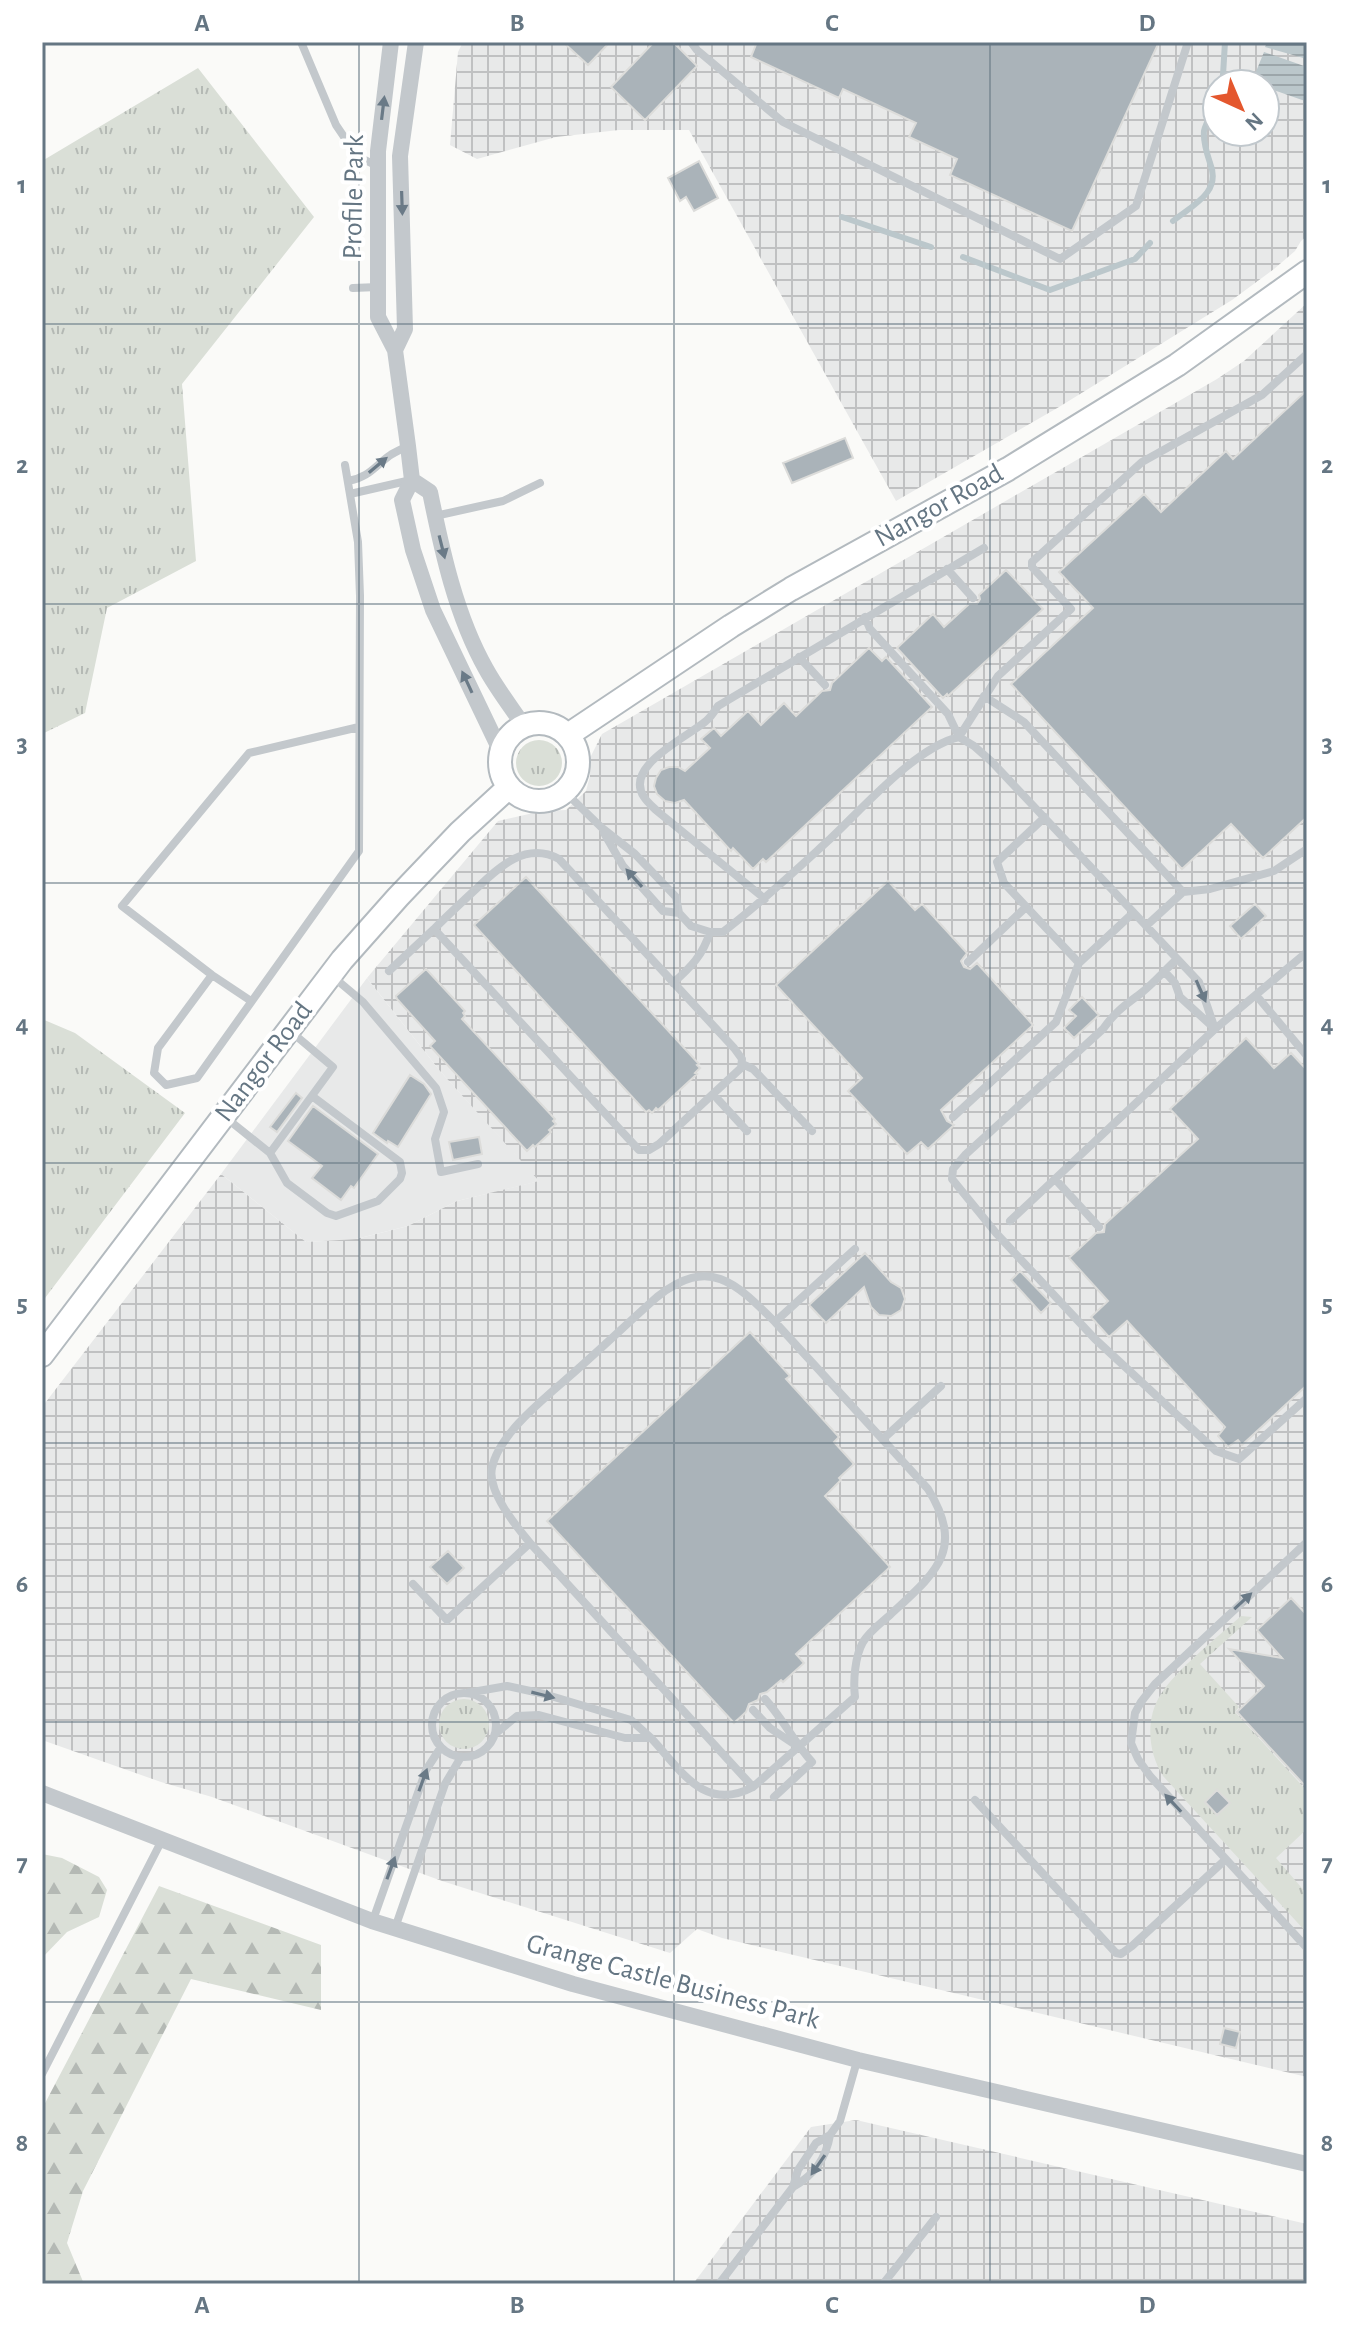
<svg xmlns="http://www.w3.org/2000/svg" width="1349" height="2326" font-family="'Alegreya Sans',sans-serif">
<defs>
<pattern id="industrial-grid" width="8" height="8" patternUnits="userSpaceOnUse" patternTransform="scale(2)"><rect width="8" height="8" fill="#e8e9e9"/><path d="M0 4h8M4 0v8" fill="none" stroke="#c0c1c2"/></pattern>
<pattern id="grass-tufts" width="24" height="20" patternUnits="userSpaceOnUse" patternTransform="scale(2)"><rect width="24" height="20" fill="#dadfd7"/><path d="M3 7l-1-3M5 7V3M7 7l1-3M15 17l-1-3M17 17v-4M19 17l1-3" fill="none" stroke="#b4b9b4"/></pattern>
<pattern id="forest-firs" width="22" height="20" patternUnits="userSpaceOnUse" patternTransform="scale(2)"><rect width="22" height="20" fill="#dadfd7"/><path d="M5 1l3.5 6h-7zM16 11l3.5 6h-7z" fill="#b4b9b4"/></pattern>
<pattern id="water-rules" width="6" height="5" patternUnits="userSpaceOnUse" patternTransform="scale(2)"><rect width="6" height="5" fill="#bbc7cb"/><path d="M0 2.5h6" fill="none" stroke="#9ca6aa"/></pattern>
</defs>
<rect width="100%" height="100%" fill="#fafaf8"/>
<path fill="#e8e9e9" d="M367,978l73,93 100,110 -83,20 -49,25 -52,13 -50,3 -85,-68z"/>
<path fill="url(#industrial-grid)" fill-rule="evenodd" d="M463,42h844v194l-6,5 -6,10 -21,18 -42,31 -173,107 -163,94 -207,-371h-70l-63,7 -79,22 -27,-14 8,-93zM1217,84h48v48h-48z
M1307,303v1774l-585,-139 -25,-9 -27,24 -228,-72 -230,-84 -51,-15 -119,-42v-333l179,-233 85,68 50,-3 52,-13 49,-25 82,-20 -99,-110 -73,-93 131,-157 44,-10 24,-1 20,-19 4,-15 -1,-16 13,-26 615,-355 27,-18z
M856,2120l451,104v60h-614l118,-157z"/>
<path fill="url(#grass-tufts)" d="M198,68l116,149 -132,167 14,177 -89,47 -22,105 -43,21v-573z
M516 763a23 23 0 1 1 46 0a23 23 0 1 1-46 0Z
M42,1019l33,14 110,80 -143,189z
M1241,1616l11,1 -52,47 39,43 -4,5 72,79v38l-31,29 31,36v39l-144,-157c-15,-23 -18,-58 -2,-82 16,-25 57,-57 80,-78z
M439 1724a25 25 0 1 1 50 0a25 25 0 1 1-50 0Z"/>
<path fill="url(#forest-firs)" d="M42,1854l20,4 37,19 8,13 -8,27 -32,15 -25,26z
M159,1886l162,59v65l-130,-31 -108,212 -16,52 17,41h-42v-175z"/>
<path fill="url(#water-rules)" d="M1267,42h40v17l-42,-12z
M1264,52l43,15v32l-2,2 -40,-14v-3h-6l-6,-5z"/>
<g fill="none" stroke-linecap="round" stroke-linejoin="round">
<path stroke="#bbc7cb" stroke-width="6" d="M1223,75l2,-33
M842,217l89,30
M1173,221c20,-16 49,-29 37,-58 -3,-9 -7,-22 -6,-32 2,-9 9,-20 13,-29
M963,257l87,33 85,-31 15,-16"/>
</g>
<path fill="#aab3b9" stroke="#dcdcda" stroke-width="2" d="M563,42h47l-22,23z
M654,42h19l24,24 -52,54 -34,-33z
M757,42h402l-87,189 -122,-56 7,-16 -48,-22 7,-14 -73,-34 -4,9 -88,-41z
M699,161l19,37 -24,13 -8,-14 -6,4 -12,-23z
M1307,390v427l-44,41 -32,-34 -49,45 -171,-185 82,-76 -34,-36 85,-78 17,18 65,-61 7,8z
M845,438l8,20 -61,25 -9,-20z
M1006,570l37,39 -95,87 -1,-2 -4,4 -46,-50 36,-34 11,13 25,-23h8l3,-5 -1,-4z
M869,648l13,13 4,-4 46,50 -166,155 -3,-3 -10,10 -20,-21 -2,3 -47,-51 -9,3 -10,-2 -8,-7 -3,-8 2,-8 5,-8 8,-3h9l7,4 25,-23 -9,-9 13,-11 7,8 27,-25 13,14 23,-22 12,13 26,-25 8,-1 2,-7z
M526,877l173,187 -2,1 3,3 -5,5 2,1 -39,36 -2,-2 -4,5 -3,-3 -3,2 -172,-187z
M888,881l27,29 7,-6 45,49 -6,8 3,6 6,2 7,-6 56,62 -92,85 6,11 7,4 -26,24 -7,-7 -14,12 -59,-63 14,-13 -86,-93z
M1255,904l11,12 -25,23 -11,-13z
M426,969l39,42 -2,2 2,3 -3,3 93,100 -2,2 3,3 -7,6 2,2 -16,15 -2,-2 -6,6 -97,-105 5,-5 -38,-42 -1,-3z
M1082,997l17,18 -25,23 -10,-10 12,-12 -7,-6z
M1246,1038l28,30 17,-15 16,17v315l-65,60 -4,-5 -10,7 -10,-11 7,-9 -98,-106 -18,16 -18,-20 17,-16 -39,-43 27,-25 8,-1 1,-8 93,-85 -28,-30z
M410,1075l14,9 7,10 -33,53 -10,-6 -1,2 -14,-10z
M296,1093l6,5 -25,34 -7,-5z
M313,1106l65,48 -24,34 -3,-2 -10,14 -29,-22 10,-12 -34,-25z
M479,1137l3,17 -29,6 -4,-18z
M865,1253l26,29 10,6 4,11 -4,11 -10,6 -12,-1 -8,-8 -7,-20 -38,36 -17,-18z
M1020,1271l31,32 -10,10 -30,-33z
M750,1332l40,44 -4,3 53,58 -5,5 20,22 -15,14 2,2 -16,16 65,71 -94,87 8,9 -21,19 -2,-2 -14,12 -7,2 -2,6 -9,4 -3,8 -12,11 -187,-202z
M448,1551l16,17 -17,16 -17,-17z
M1291,1598l16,17v173l-70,-76 27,-26 -35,-37 53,9 -25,-28z
M1217,1790l13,13 -13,12 -12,-13z
M1224,2028l16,4 -4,16 -16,-4z"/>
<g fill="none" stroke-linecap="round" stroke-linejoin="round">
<defs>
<path id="secondary" d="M500 762a39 39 0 1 1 78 0a39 39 0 1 1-78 0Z
M568,735l163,-109 60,-37 217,-120 169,-104 130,-93
M42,1355l300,-395 56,-63 62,-65 49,-45"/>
</defs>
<use href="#secondary" stroke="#b3babf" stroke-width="26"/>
<path stroke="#c3c8cc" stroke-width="8" d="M301,42l35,83 21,31 20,10
M691,42l6,8 86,72 277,137 76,-53 52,-164
M353,288l25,-1
M348,481c21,-4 26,-14 41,-25 6,-4 13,-7 19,-10
M350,494l61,-14
M435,516l68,-15 37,-18
M947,569l26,29
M865,617l5,12 78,85 11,23
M799,657l26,28
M984,696l40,26 159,170 27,-3 64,-18 33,-22
M959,737l39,-61 73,-67 -39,-42v-5l110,-100 120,-67 45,-41
M565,792l37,36 33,26 41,43 3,16 12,13 19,6h13c38,-29 72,-61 107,-93 33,-31 86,-92 129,-102l15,9 18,16 207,220 16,47
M1045,817l-48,45 7,21 75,80 54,-50
M604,833l19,33 40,45 16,2
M765,899l-108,-88c-4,-4 -10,-9 -13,-14 -21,-31 44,-60 62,-76 5,-4 8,-9 12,-15l266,-158
M1146,926l37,-34
M1177,959c-12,11 -24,25 -37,35 -16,12 -25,18 -37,35l-138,126 -12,14 -1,10 44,54 99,106 121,112 23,8 68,-61
M968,962l58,-55
M389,971l45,-42 205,221h10l10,-6 82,-76 1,-9 -8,-11 -175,-189c-33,-18 -60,8 -83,30 -14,13 -28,26 -42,40
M1164,971l11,12 5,14 34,31
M212,975l-54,73 -4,25 12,12 31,-7 162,-227 1,-255 -2,-54 -13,-77
M331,975l32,27 73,86 8,24 -9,27 6,33 37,-8
M673,983c18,-16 30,-28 37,-51
M1256,995l51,61
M251,1001l-39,-26 -90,-69 127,-153 110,-26
M742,1064l11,5 59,62
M713,1094l34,37
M225,1117l45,36 63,-86 -44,-37
M953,1117l103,-95 23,-59
M270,1153l17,30 40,30 9,3 42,-15 22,-22 2,-6 -2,-11 -88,-66
M1055,1179l44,48
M1010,1221l205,-192 92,-77
M775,1322l80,-73
M883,1439l58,-53
M1307,1542l-152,142 -14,18 -6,11 -4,30 7,16 12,17 157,172
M413,1584l34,36 83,-77
M467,1693l40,-7 37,8 87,26 20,18h-26l-86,-23 -22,1 -22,18
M432 1725a32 32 0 1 1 64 0a32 32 0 1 1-64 0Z
M765,1699c18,20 29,43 47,63l-38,35
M753,1710l17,18 24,16
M651,1738c30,32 53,75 102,49l102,-90c-2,-16 0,-41 8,-55 7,-11 18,-19 27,-27 45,-42 76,-64 38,-126l-153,-167c-40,-40 -66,-66 -118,-25 -26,23 -51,47 -77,70 -27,25 -81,64 -88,101 -5,23 24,58 38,75l223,244
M975,1800l141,153 5,1 11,-8 93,-86
M373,1920l53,-150 15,-23
M395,1928l50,-144 16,-27
M42,2074l120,-234
M793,2187c21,-12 33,-28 37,-52
M719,2284l74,-97 5,-17 18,-27 14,-8 10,-14 17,-60
M883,2284l53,-67"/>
<path stroke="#c3c8cc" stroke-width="16" d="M391,42l-13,109v166l17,33 13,96 4,34 -10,20 11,50 20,60 68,142
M395,350l10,-21 -5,-173 16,-114
M412,480l18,12c12,59 26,124 56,177 11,20 25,38 38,57
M42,1793l330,128 201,63 285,76 449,104"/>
<use href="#secondary" stroke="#fff" stroke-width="22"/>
</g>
<defs><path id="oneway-solid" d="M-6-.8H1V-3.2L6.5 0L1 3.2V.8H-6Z" transform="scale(2)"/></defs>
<g fill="#6a7a87">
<use href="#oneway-solid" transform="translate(383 108) rotate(-83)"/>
<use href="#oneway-solid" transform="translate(402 203) rotate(88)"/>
<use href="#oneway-solid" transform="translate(378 465) rotate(-40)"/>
<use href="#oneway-solid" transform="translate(442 547) rotate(76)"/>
<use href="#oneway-solid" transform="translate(467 682) rotate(-115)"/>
<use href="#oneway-solid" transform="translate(634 878) rotate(-132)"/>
<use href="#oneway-solid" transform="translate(1201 991) rotate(66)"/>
<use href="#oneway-solid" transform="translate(1243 1601) rotate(-43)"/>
<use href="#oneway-solid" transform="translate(543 1695) rotate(14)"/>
<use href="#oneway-solid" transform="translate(423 1780) rotate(-70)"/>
<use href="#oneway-solid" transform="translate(1173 1803) rotate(-133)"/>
<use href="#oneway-solid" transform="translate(391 1868) rotate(-70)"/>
<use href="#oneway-solid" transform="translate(818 2165) rotate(125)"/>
</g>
<path fill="none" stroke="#657683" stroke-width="2" stroke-opacity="0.55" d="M359,42v2242M674,42v2242M990,42v2242M42,324h1265M42,604h1265M42,883h1265M42,1163h1265M42,1443h1265M42,1722h1265M42,2002h1265"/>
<g text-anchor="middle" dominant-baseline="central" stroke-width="8" stroke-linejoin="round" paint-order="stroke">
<g font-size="28" fill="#657683" stroke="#fff">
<text transform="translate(354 197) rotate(-89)">Profile Park</text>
<text transform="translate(939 506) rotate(-29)">Nangor Road</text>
<text transform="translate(264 1062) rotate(-53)">Nangor Road</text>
<text transform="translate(673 1982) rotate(15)">Grange Castle Business Park</text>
</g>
</g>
<rect width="1349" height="2326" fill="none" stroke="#ffffff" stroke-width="88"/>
<g transform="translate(1241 108) rotate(136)"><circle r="38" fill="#ffffff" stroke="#c1c8cd" stroke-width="2"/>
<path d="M0-6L14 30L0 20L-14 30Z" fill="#e4572e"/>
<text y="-12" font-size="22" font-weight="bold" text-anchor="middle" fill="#657683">N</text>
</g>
<rect x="44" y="44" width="1261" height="2238" fill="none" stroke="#657683" stroke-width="3"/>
<g font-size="26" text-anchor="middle" font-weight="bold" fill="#657683">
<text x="202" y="31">A</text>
<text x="517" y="31">B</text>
<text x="832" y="31">C</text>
<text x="1147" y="31">D</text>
<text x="22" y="193">1</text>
<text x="1327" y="193">1</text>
<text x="22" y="473">2</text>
<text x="1327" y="473">2</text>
<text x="22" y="752">3</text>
<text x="1327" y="752">3</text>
<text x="22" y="1032">4</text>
<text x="1327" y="1032">4</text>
<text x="22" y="1312">5</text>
<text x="1327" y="1312">5</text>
<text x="22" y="1592">6</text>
<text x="1327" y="1592">6</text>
<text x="22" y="1871">7</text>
<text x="1327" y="1871">7</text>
<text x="22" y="2151">8</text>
<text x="1327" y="2151">8</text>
<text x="202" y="2313">A</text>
<text x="517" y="2313">B</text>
<text x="832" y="2313">C</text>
<text x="1147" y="2313">D</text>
</g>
</svg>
